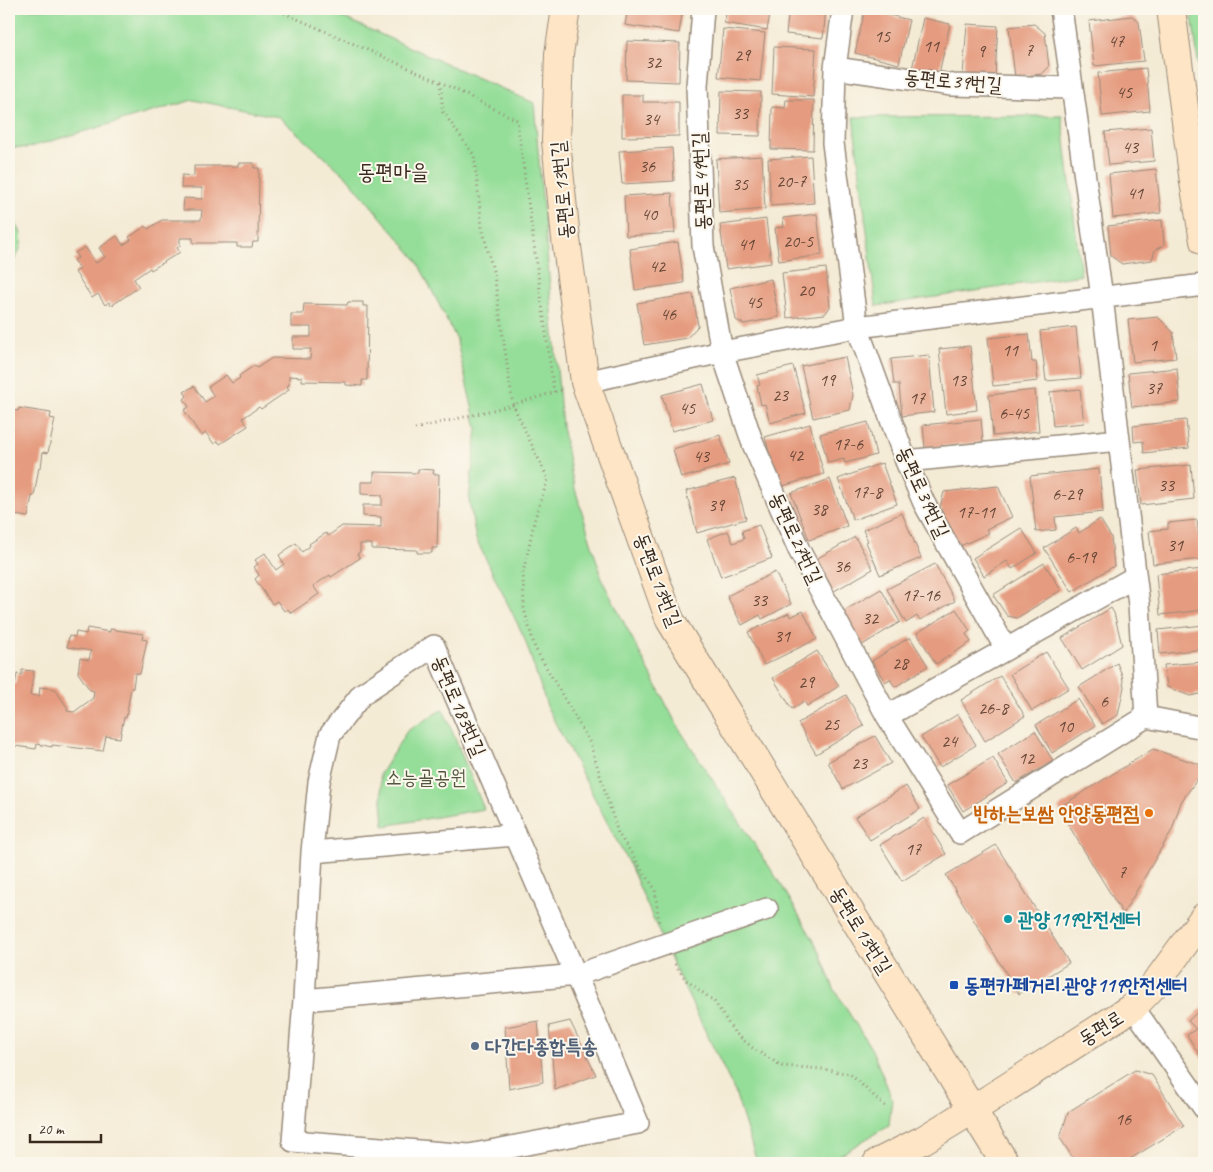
<svg xmlns="http://www.w3.org/2000/svg" width="1213" height="1172" font-family="Caveat,'Poor Story',sans-serif">
<rect width="100%" height="100%" fill="#fbf7ec"/>
<filter id="ink" filterUnits="userSpaceOnUse"><feTurbulence type="fractalNoise" baseFrequency=".02" numOctaves="2"/><feDisplacementMap in="SourceGraphic" scale="10" xChannelSelector="R" yChannelSelector="G"/><feConvolveMatrix kernelMatrix="1 2 1 2 8 2 1 2 1" color-interpolation-filters="sRGB"/></filter>
<filter id="wash" filterUnits="userSpaceOnUse"><feTurbulence type="fractalNoise" baseFrequency=".0096" numOctaves="4" result="noise"/><feDisplacementMap in="SourceGraphic" scale="20" xChannelSelector="R" yChannelSelector="G"/><feGaussianBlur stdDeviation="1.12" result="paint"/><feColorMatrix in="noise" values="0 0 0 0 0 0 0 0 0 0 0 0 0 0 0 0 0 1.4 0 .05"/><feComposite in="paint" operator="in"/></filter>
<g filter="url(#wash)">
<rect width="100%" height="100%" fill="#f4ebd5"/>
<path fill="#95de99" stroke="#68845c" d="M9,9h315l210,94 28,323 11,56 30,100 75,145 107,164 34,59 15,39 38,61 20,48 -3,27 -62,38h-84l13,-4 -21,-67 -58,-119 -46,-105 -83,-159 -24,-72 -48,-98 -7,-39 8,-72 -21,-90 -40,-79 -69,-82 -68,-60 -86,-17 -166,48 -18,-1z
M1191,9h13v96z
M1062,116l19,159 -205,31 -23,-189z
M9,219c21,12 12,35 0,48z
M443,709l41,100 -100,17 -4,-52 27,-43z"/>
<g id="blocks">
<path fill="#e59b7f" d="M628,9h55l-4,24 -54,-8z
M727,9h44l-4,21 -43,-7z
M789,9h37l-3,29 -37,-4z
M865,9l44,11 -10,44 -44,-11z
M1132,16l7,6 5,39 -50,5 -5,-45z
M923,18l27,6 -11,50 -27,-5z
M967,24l31,2 -3,51 -32,-2z
M1034,24l11,9 4,34 -7,7 -27,3 -6,-50z
M723,29l42,4 -5,48 -42,-4z
M627,41l53,2 -1,39 -53,-2z
M774,47l42,2 -3,48 -41,-3z
M1146,68l4,43 -48,5 -4,-43z
M721,91l40,1 -1,44 -40,-1z
M622,95h21v7h36v34l-57,1z
M786,100h28l-1,50 -42,-1 1,-42 13,1z
M1151,128l3,33 -45,4 -4,-33z
M672,148l2,33 -52,3 -3,-33z
M762,156l3,53 -46,4 -3,-54z
M811,156l3,47 -43,3 -3,-47z
M238,163h16v5h5l-1,74h-5l-1,5h-15v-4h-44v-5h-13v8l-3,2 3,4 -29,18 -1,-2 -16,11 5,8 -28,19 -2,-4 -4,3 -7,-11 -6,4 -17,-26 5,-3 -6,-9 4,-2 -3,-5 10,-6 11,16 9,-6 -6,-9 18,-12 6,9 8,-5 -2,-3 17,-11 2,3 14,-9h39l1,-10h-19l1,-12 18,1v-11h-21l1,-13 12,1v-10h44z
M1156,169l5,44 -48,5 -4,-44z
M672,193l3,40 -49,3 -2,-40z
M817,214l5,41 -43,6 -4,-33 9,-1 -1,-9z
M766,219l5,44 -45,6 -6,-44z
M1162,220l2,25 -9,5 -3,10 -30,4 -11,-8 -3,-30z
M678,242l6,41 -49,7 -5,-41z
M826,268l4,39 -5,7 -38,4 -5,-45z
M771,279l8,38 -35,7 -8,-4 -6,-32z
M693,294l5,32 -11,12 -43,7 -7,-42z
M348,302h15v4h5l-1,74h-5v6l-16,-1v-3l-44,-1v-4l-13,-1v9l-2,1 2,4 -28,19 -2,-2 -16,11 5,8 -28,18 -2,-3 -4,3 -8,-11 -5,3 -17,-26 5,-3 -5,-8 3,-3 -3,-4 10,-6 11,16 9,-6 -6,-9 18,-12 6,8 8,-5 -1,-2 16,-11 2,3 15,-10 38,1 1,-10h-18v-12h18v-10h-20v-13h12l1,-10 43,1z
M1158,317l15,15 3,26 -43,4 -5,-42z
M1076,327l5,51 -35,3 -6,-50z
M1029,334l3,28h4l2,19 -45,5 -5,-48z
M970,346l7,64 -31,4 -7,-65z
M929,355l5,57 -32,4 -3,-32h-5l-3,-25z
M845,357l8,38 -3,15 -37,8 -12,-52z
M793,366l13,47 -36,10 -5,-19 -4,1 -4,-19 3,-1 -3,-10z
M1177,368l3,34 -48,5 -4,-34z
M703,384l10,36 -41,11 -10,-36z
M1080,389l4,34 -31,3 -3,-34z
M1035,390l4,41 -46,5 -4,-41z
M19,408l32,5 -1,5 5,1 -7,34 -5,-1 -2,15h-2l-5,29h-2l-4,21 -14,-2 -2,15 -3,-1v-120l9,2z
M981,419l2,23 -58,6 -2,-23z
M1186,420l3,28 -45,5 -1,-12 -9,1 -1,-16z
M868,422l8,33 -31,8 -1,-4 -16,4 -8,-29z
M810,424l14,50 -45,13 -14,-50z
M720,435l9,29 -48,14 -8,-29z
M882,463l15,41 -44,16 -15,-41z
M1191,465l3,34 -53,6 -4,-35z
M418,469l16,1 -1,4h6l-2,74h-5v5h-15v-3l-45,-1v-5h-12v8l-3,2 3,4 -29,19 -1,-2 -17,11 6,8 -28,19 -3,-4 -4,2 -7,-10 -5,3 -17,-25 4,-4 -5,-8 4,-3 -3,-4 10,-7 11,17 8,-6 -5,-9 17,-12 6,9 8,-6 -1,-2 17,-11 2,3 14,-10 39,1v-10l-18,-1v-11h19v-10l-21,-1v-12h13v-10l44,1z
M1099,469l4,43 -48,5 1,13 -20,2 -6,-56z
M735,478l11,41 -49,14 -11,-42z
M830,479l17,47 -38,14 -18,-47z
M998,486l14,31 -26,12 3,4 -31,14 -18,-40 4,-15z
M902,513l19,45 -41,17 -14,-33 2,-1 -5,-11z
M1100,519l11,18 3,29 -42,26 -28,-44 32,-20 3,5z
M1197,520l5,39 -49,5 -4,-33 19,-2v-6z
M759,525l13,33 -51,19 -14,-38 21,-8 5,12 11,-4 -2,-8z
M1021,528l16,25 -25,16 -5,-8 -23,15 -11,-18z
M855,537l18,32 -44,25 -18,-32z
M1044,563l17,27 -44,28 -10,-2 -14,-21z
M935,564l20,37 -35,19 -3,-4 -11,7 -19,-34z
M1203,569l1,41 -44,5 -4,-41z
M775,572l16,32 -29,15 -2,-4 -18,10 -15,-29z
M881,589l19,33 -41,25 -20,-33z
M1111,608l3,5 8,32 -40,25 -20,-32z
M956,609l14,22 -4,3 5,8 -35,22 -19,-31z
M803,611l14,28 -53,26 -16,-33 41,-19 1,4z
M1204,625v24l-44,5 -2,-24z
M87,628l23,4v-3l33,5 -1,5 5,1 -7,34 -5,-1 -2,15h-2l-5,30 -2,-1 -4,21 -14,-2 -3,15 -51,-6v2l-15,-3 -1,5 -27,-4v-61l6,1 2,-11 5,1v-5l12,1 -4,24 9,1 1,-9 15,2 12,18v4l7,1 19,-14 1,-7 -4,-1 -12,-17 2,-15 9,2 2,-9 -24,-4 2,-11 6,1 1,-5 10,2z
M910,637l18,29 -33,21 -5,-8 -5,3 -13,-21z
M817,651l22,35 -32,20 -3,-5 -12,8 -19,-31z
M1046,652l23,36 -37,23 -22,-37z
M1204,662v31l-14,3 -23,-9 -3,-22z
M1117,663l5,12 2,12 -6,28 -16,9 -23,-37z
M1000,676l25,40 -40,25 -24,-41z
M846,695l18,31 -48,28 -18,-31z
M1078,699l17,27 -43,27 -16,-28z
M958,714l18,31 -36,22 -19,-30z
M1035,731l18,30 -37,22 -18,-29z
M875,736l16,27 -48,26 -15,-27z
M1153,749l51,17v4l-23,32 -9,28 -49,84 -65,-106z
M993,758l15,25 -45,28 -16,-26z
M906,786l14,23 -50,31 -15,-23z
M924,818l22,36 -44,27 -22,-36z
M996,845l73,118 -50,31 -73,-119z
M1204,1006v56l-17,-27 9,-6 -8,-8z
M538,1021l5,61 -34,7 -4,-62z
M570,1021l26,54 -41,15 -6,-64z
M1135,1070l17,5 32,51 -54,33 3,4h-57l-16,-25 8,-26z"/>
</g>
</g>
<g filter="url(#ink)">
<use href="#blocks" fill-opacity="0" stroke="#988a7a" stroke-width="1"/>
<g fill="none" stroke-linecap="round" stroke-linejoin="round">
<defs>
<path id="street" d="M703,9l-6,77 6,160 19,106 31,92 46,106 88,166 73,117 186,-116 58,11
M843,9l-8,59 -2,75 24,184 49,134 18,42 82,146
M1061,9l41,288 17,143 20,165 7,112
M835,68l117,17 120,3
M585,382l137,-30 135,-25 347,-42
M906,461l213,-21
M434,646c68,159 138,317 204,477l-169,32 -176,-14 11,-141 8,-148 7,-70 11,-47 32,-41z
M887,716l248,-139
M312,852l203,-17
M304,1000l273,-25 190,-66
M1133,1007l71,101"/>
<path id="secondary" d="M566,9l-7,45 -3,87 10,98 19,143 85,238 335,543
M1171,9l23,173 10,59
M877,1163l46,-23 49,-30 161,-103 22,-23 49,-67"/>
</defs>
<use href="#street" stroke="#988a7a" stroke-width="24"/>
<use href="#secondary" stroke="#988a7a" stroke-width="30"/>
<path stroke="#988a7a" stroke-width="3" stroke-dasharray="1 4" stroke-linecap="butt" d="M275,9l165,73 77,38 37,272
M440,82l3,30 31,43 8,72 12,48 19,130 35,74 -13,39 -12,55 1,36 11,39 55,95 28,90 37,56 4,34
M415,429l98,-24 48,-15
M675,964l11,16 28,21 20,31 20,17 28,17 41,3 27,5 35,32"/>
<use href="#street" stroke="#fff" stroke-width="21"/>
<use href="#secondary" stroke="#fde5c5" stroke-width="28"/>
</g>
</g>
<circle fill="#e8710a" stroke="#fbf7ec" stroke-width="2" cx="1149" cy="813" r="5"/>
<circle fill="#0f9aa8" stroke="#fbf7ec" stroke-width="2" cx="1008" cy="919" r="5"/>
<rect fill="#1a4fb4" stroke="#fbf7ec" stroke-width="2" x="949" y="980" width="10" height="10" rx="2.5"/>
<circle fill="#5c6f8a" stroke="#fbf7ec" stroke-width="2" cx="475" cy="1046" r="5"/>
<g text-anchor="middle" dominant-baseline="central" stroke-width="4" stroke-linejoin="round" paint-order="stroke">
<g font-size="18" fill="#664636">
<text x="882" y="36">15</text>
<text x="1116" y="41">47</text>
<text x="931" y="46">11</text>
<text x="1029" y="50">7</text>
<text x="981" y="51">9</text>
<text x="742" y="55">29</text>
<text x="653" y="62">32</text>
<text x="1124" y="92">45</text>
<text x="740" y="113">33</text>
<text x="651" y="119">34</text>
<text x="1130" y="147">43</text>
<text x="647" y="166">36</text>
<text x="791" y="181">20-7</text>
<text x="740" y="184">35</text>
<text x="1135" y="193">41</text>
<text x="649" y="214">40</text>
<text x="798" y="241">20-5</text>
<text x="746" y="244">41</text>
<text x="657" y="266">42</text>
<text x="806" y="290">20</text>
<text x="754" y="302">45</text>
<text x="668" y="314">46</text>
<text x="1153" y="345">1</text>
<text x="1010" y="350">11</text>
<text x="827" y="380">19</text>
<text x="958" y="380">13</text>
<text x="1154" y="388">37</text>
<text x="780" y="395">23</text>
<text x="917" y="398">17</text>
<text x="687" y="408">45</text>
<text x="1014" y="413">6-45</text>
<text x="848" y="444">17-6</text>
<text x="795" y="455">42</text>
<text x="701" y="456">43</text>
<text x="1166" y="485">33</text>
<text x="867" y="492">17-8</text>
<text x="1067" y="494">6-29</text>
<text x="716" y="505">39</text>
<text x="819" y="509">38</text>
<text x="976" y="512">17-11</text>
<text x="1175" y="545">31</text>
<text x="1081" y="557">6-19</text>
<text x="842" y="566">36</text>
<text x="921" y="595">17-16</text>
<text x="759" y="600">33</text>
<text x="870" y="618">32</text>
<text x="782" y="636">31</text>
<text x="900" y="663">28</text>
<text x="806" y="682">29</text>
<text x="1104" y="701">6</text>
<text x="993" y="708">26-8</text>
<text x="831" y="724">25</text>
<text x="1065" y="726">10</text>
<text x="949" y="741">24</text>
<text x="1026" y="758">12</text>
<text x="859" y="763">23</text>
<text x="913" y="849">17</text>
<text x="1122" y="872">7</text>
<text x="1123" y="1119">16</text>
</g>
<g font-size="20" fill="#3b2a1e" stroke="#fbf7ec">
<text transform="translate(953 81) rotate(5)">동편로39번길</text>
<text transform="translate(701 181) rotate(-92)">동편로49번길</text>
<text transform="translate(562 190) rotate(-95)">동편로13번길</text>
<text transform="translate(923 492) rotate(65)">동편로39번길</text>
<text transform="translate(796 538) rotate(65)">동편로27번길</text>
<text transform="translate(658 580) rotate(69)">동편로13번길</text>
<text transform="translate(459 706) rotate(67)">동편로183번길</text>
<text transform="translate(861 930) rotate(58)">동편로13번길</text>
<text transform="translate(1101 1028) rotate(-32)">동편로</text>
</g>
<g font-size="20" fill="#52573d" stroke="#fbf7ec">
<text x="426" y="777">소능골공원</text>
</g>
<g font-size="20" font-weight="bold" fill="#c56008" stroke="#fbf7ec" text-anchor="end">
<text x="1139" y="813">반하는보쌈 안양동편점</text>
</g>
<g font-size="20" font-weight="bold" fill="#0d838f" stroke="#fbf7ec" text-anchor="start">
<text x="1018" y="919">관양119안전센터</text>
</g>
<g font-size="20" font-weight="bold" fill="#164399" stroke="#fbf7ec" text-anchor="start">
<text x="964" y="985">동편카페거리.관양119안전센터</text>
</g>
<g font-size="20" font-weight="bold" fill="#4e5e75" stroke="#fbf7ec" text-anchor="start">
<text x="485" y="1046">다간다종합특송</text>
</g>
<g font-size="22" fill="#3b2a1e" stroke="#fbf7ec">
<text x="393" y="172">동편마을</text>
</g>
</g>
<rect width="1213" height="1172" fill="none" stroke="#fbf7ec" stroke-width="30"/>
<path d="M30 1134v8h71v-8" fill="none" stroke="#3b2a1e" stroke-width="2.5"/>
<text x="38" y="1134" font-size="15" fill="#3b2a1e" stroke="#fbf7ec" stroke-width="4" paint-order="stroke">20 m</text>
</svg>
